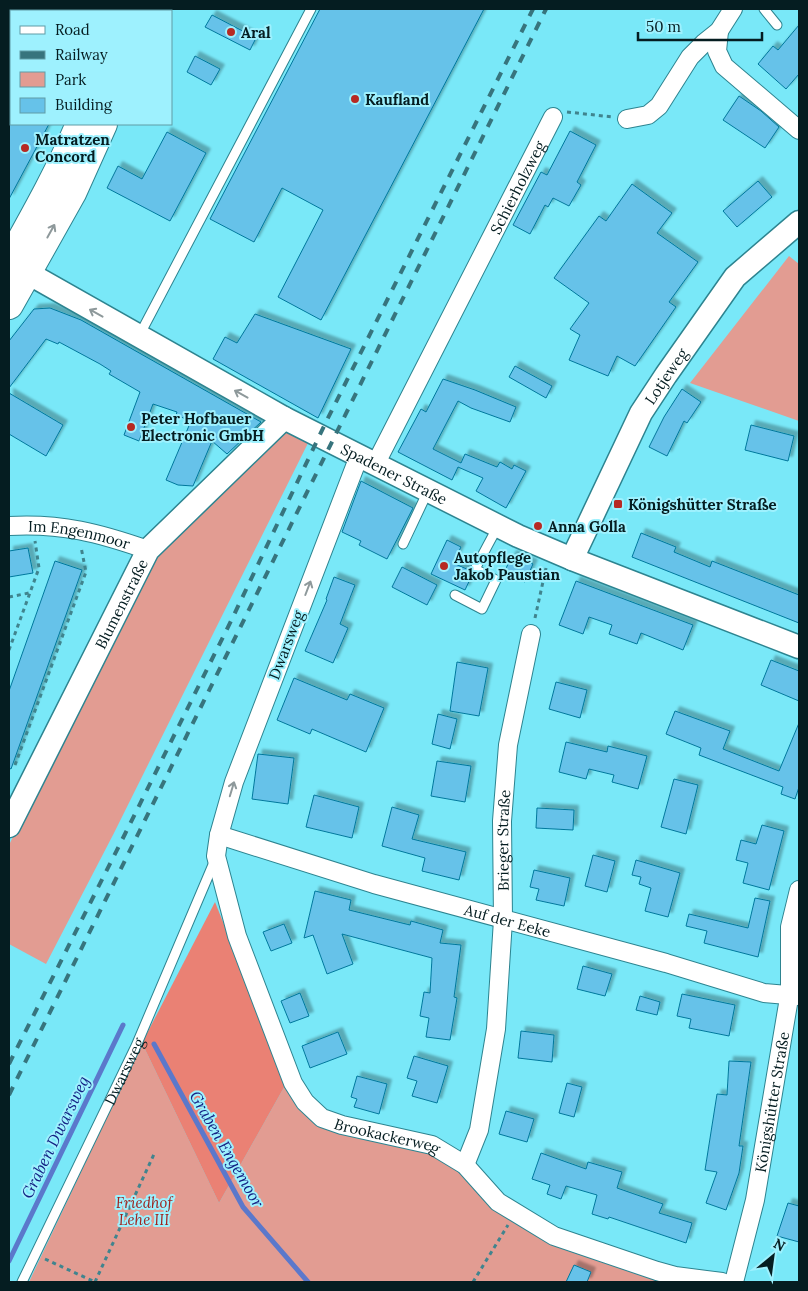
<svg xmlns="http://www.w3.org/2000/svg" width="808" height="1291" font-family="Lora,serif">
<defs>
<filter id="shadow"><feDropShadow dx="4.5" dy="-4.5" stdDeviation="1" flood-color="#0004"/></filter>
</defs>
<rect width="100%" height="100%" fill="#79e8f8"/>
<path fill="#e29c92" d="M789,256l10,8v157l-109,-38z
M286,419l27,14 -199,400 -68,131 -37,-20v-99l142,-292z
M142,1043l77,160 68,-121 9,18 133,52 20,10 45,47 55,35 113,38h-633z"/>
<path fill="#ea8174" d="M215,902l72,180 -68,121 -77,-160z"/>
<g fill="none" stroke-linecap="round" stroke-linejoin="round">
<path stroke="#5b78cb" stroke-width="5" d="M154,1044l89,163 65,75
M9,1261l114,-236"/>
</g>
<path fill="#66c2e9" stroke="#02789c" filter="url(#shadow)" d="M320,9h164l-163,311 -43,-23 45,-87 -41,-22 -28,54 -44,-23z
M212,15l44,23 -6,12 -45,-23z
M799,25v49l-13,15 -28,-25 15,-18 5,4z
M195,56l25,13 -9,16 -24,-13z
M739,96l22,15 18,16 -14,21 -42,-28z
M9,124h40l-40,75z
M570,131l26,14 -19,37 4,3 -12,21 -16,-8 -5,9 -3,-2 -15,29 -17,-9 28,-53 6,3z
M167,132l39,21 -36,68 -63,-33 11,-22 24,13z
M758,181l14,16 -35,30 -14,-16z
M632,184l40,29 -15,20 41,29 -29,40 7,5 -41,59 -18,-10 -9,20 -39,-16 11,-25 -10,-6 19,-26 -35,-25 45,-62 7,5z
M50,308l31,12 180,102 -34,32 -15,-13 -19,45 -15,-1 -12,-5 25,-59 -15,-6 1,-3 -24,-8 -14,37 -15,-6 16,-43 -31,-18 2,-3 -11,-7 -41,-22 -1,2 -12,-5 -37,49v-47l25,-32z
M255,314l96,35 -33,69 -105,-59 12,-22 12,6z
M515,366l37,20 -6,12 -37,-21z
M443,379l32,11 41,17 -6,15 -39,-14 -13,-7 -25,48 28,14 4,-9 32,13 3,-5 12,7 2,-4 12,6 -20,37 -30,-17 7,-13 -25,-11 -6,13 -54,-28 23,-43 5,3z
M682,389l19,13 -14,21 -3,-2 -17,35 -18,-9 15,-30z
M9,393l54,32 -17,31 -37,-22z
M751,425l43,11 -6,25 -43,-11z
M361,481l52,27 -26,51 -28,-14 2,-4 -19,-9z
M641,533l35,14 -2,5 36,15 2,-6 87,34v28l-167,-66z
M447,540l14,7 -8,16 16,7 3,5 -7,15 -34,-16z
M28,548l5,25 -24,4v-26z
M512,555l21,9 -8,18 -21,-9z
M55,561l27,9 -71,199 -2,-1v-77z
M402,567l35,18 -10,20 -35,-18z
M334,577l21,8 -15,39 8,4 -15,35 -28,-12 22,-51 -1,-1z
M576,581l117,44 -10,25 -42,-17 -4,11 -28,-10 3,-9 -23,-8 -6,17 -24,-9z
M771,660l28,11v30l-38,-16z
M457,662l31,6 -9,48 -29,-5z
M294,678l53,22 3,-6 34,14 -18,44 -54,-23 -2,5 -33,-14z
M556,682l31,8 -7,28 -31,-9z
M675,711l55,20 -7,18 56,22 20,-48v64l-4,12 -14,-5 2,-7 -84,-32 2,-7 -35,-14z
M438,714l19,5 -7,30 -18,-5z
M566,742l41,10 1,-6 39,10 -9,33 -26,-7 2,-7 -25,-6 -3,10 -27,-7z
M258,754l36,4 -6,46 -36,-5z
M437,761l34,5 -6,36 -34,-6z
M674,779l24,6 -12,49 -25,-7z
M314,795l45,12 -7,31 -46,-11z
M392,807l27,8 -7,24 54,13 -7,28 -37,-9 3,-13 -43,-12z
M537,808l37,2 -1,20 -37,-2z
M762,825l22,6 -15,59 -26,-7 5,-20 -12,-3 5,-20 15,4z
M593,855l22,6 -8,31 -22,-6z
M636,860l44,13 -12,44 -23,-6 6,-23 -12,-4 2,-7 -9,-2z
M534,870l36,8 -6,28 -28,-6 3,-11 -9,-2z
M315,891l36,9 -2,10 61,15 1,-4 32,9 -3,13 21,2 -7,52 3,1 -7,42 -24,-3 3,-19 -9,-2 4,-24 6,1 2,-35 -90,-24 11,30 -26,10 -14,-39 -9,3z
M755,898l15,3 -12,56 -54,-14 3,-12 -21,-5 3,-12 59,14z
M284,924l8,19 -21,8 -8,-19z
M583,966l29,8 -7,22 -28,-7z
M300,993l9,23 -19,7 -9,-22z
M682,994l53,11 -6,31 -40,-8 2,-9 -14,-3z
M640,996l20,6 -3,13 -21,-5z
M521,1031l33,4 -2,27 -34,-4z
M338,1032l9,22 -37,14 -8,-22z
M414,1056l34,10 -11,37 -25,-7 5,-15 -10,-3z
M729,1061l22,1 -12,84h4l-4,27 -13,37 -20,-7 11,-31 -12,-2 12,-76 10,1z
M357,1076l30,8 -8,30 -25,-7 3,-8 -6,-2z
M567,1083l15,4 -8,30 -15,-4z
M506,1111l28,8 -7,23 -28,-8z
M541,1153l45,16 2,-7 34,10 -5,16 46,16 -4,9 33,10 -6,20 -77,-26 -1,2 -16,-5 5,-19 -31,-9 -5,13 -14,-5 3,-9 -18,-6z
M788,1203l11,3v36l-22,-6z
M574,1265l17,7 -4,10h-21z"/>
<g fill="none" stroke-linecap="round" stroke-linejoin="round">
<defs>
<g id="service">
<path d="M764,9l13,16"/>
<path d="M139,336l172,-327"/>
<path d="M403,544l25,-53"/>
<path d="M455,595l27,14 14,-29 -21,-11 23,-43"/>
<path id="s1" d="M22,1282l114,-236 79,-186"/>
</g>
<g id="minor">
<path d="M719,31l-2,20 7,15 75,64"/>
<path d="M627,119l21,-4 11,-9 31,-49 14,-14 15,-12 14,-22"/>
<path id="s2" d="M359,456l-125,326 -15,53 -3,21 21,80 56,147 12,19 17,16 20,7 90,20 33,20 33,37 56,34 103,35 18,5 47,6"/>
<path id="s3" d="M375,465l178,-348"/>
<path id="s4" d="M9,526c53,-3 90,7 139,24"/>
<path id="s5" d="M219,835l155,49 292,79 98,30 35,3"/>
<path id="s6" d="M465,1165l14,-35 17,-101 7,-109 -1,-99 6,-76 23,-111"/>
<path id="s7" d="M734,1282l21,-82 33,-196 2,-10v-67l9,-37"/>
</g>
<g id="tertiary">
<path id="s8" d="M12,264l272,154 234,118 54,23 227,88"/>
<path id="s9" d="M572,559l69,-146 25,-38 69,-98 64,-55"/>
<path id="s10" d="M9,826l139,-276 136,-132"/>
</g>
<path id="primary" d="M109,11v-2
M132,11v-2
M9,262c25,-45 51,-91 71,-138
M9,305l63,-112 31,-69"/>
</defs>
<use href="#service" stroke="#2d8490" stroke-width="11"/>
<use href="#minor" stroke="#2d8490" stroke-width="20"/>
<use href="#tertiary" stroke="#2d8490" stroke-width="25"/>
<use href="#primary" stroke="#2d8490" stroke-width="30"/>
<path stroke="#40848e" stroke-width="3" stroke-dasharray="4 4" stroke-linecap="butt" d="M567,112l46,5
M9,597l20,-4
M535,618l11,-50
M9,650l30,-82 -4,-27
M15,765l71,-193 -5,-25
M45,1259l50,23
M95,1282l60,-130
M473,1282l35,-57"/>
<use href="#service" stroke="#fff" stroke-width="9"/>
<use href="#minor" stroke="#fff" stroke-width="18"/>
<use href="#tertiary" stroke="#fff" stroke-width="22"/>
<use href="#primary" stroke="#fff" stroke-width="28"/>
<path stroke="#37747d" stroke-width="4" stroke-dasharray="9 9" stroke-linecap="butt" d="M9,1064l116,-230 107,-215 93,-195 208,-415
M9,1095l537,-1086"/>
</g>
<defs><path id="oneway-shaft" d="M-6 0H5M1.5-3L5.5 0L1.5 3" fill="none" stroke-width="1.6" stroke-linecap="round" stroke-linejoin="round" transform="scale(1.25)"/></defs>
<g stroke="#8e999b">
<use href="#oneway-shaft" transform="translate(51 231) rotate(-61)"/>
<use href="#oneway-shaft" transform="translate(96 313) rotate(-151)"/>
<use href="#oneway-shaft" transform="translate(241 394) rotate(-151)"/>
<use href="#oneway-shaft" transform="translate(308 588) rotate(-69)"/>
<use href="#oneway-shaft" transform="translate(232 789) rotate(-73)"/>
</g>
<g fill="#b72923" stroke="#9ef1fe" stroke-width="2">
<circle cx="231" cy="32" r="5"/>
<circle cx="355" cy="99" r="5"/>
<circle cx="25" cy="148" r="5"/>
<circle cx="131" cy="427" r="5"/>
<rect x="613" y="499" width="10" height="10" rx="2.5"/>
<circle cx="538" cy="526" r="5"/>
<circle cx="444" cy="566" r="5"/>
</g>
<g text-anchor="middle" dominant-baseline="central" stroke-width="4" stroke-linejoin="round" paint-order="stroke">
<g font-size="15" font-weight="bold" fill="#051d21" stroke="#9ef1fe" text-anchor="start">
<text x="241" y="32">Aral</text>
<text x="365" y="99">Kaufland</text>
<text x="35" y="139">Matratzen<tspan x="35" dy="17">Concord</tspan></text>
<text x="141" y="418">Peter Hofbauer<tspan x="141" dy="17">Electronic GmbH</tspan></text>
<text x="628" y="504">Königshütter Straße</text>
<text x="548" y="526">Anna Golla</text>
<text x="454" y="557">Autopflege<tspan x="454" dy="17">Jakob Paustian</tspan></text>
</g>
<g font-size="15" fill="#051d21" stroke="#9ef1fe">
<text stroke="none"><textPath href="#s3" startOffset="312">Schierholzweg</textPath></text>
<text stroke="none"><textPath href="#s9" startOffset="206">Lotjeweg</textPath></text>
<text stroke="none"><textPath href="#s8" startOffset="436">Spadener Straße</textPath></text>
<text stroke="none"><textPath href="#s4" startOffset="71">Im Engenmoor</textPath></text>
<text stroke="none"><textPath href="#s10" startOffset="249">Blumenstraße</textPath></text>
<text transform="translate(286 645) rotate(-69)">Dwarsweg</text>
<text stroke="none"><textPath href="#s6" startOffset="329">Brieger Straße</textPath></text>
<text stroke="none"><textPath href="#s5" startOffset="301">Auf der Eeke</textPath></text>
<text stroke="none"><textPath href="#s1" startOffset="234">Dwarsweg</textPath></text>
<text stroke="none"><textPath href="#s7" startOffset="184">Königshütter Straße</textPath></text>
<text stroke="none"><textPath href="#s2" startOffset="779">Brookackerweg</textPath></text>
</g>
<g font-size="15" font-style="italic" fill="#9e221d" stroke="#9ef1fe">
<text x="144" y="1202">Friedhof<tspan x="144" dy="17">Lehe III</tspan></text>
</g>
<g font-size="16" font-style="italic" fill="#142284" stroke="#9ef1fe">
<text transform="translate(55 1137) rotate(-64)">Graben Dwarsweg</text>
<text transform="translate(227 1149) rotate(60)">Graben Engemoor</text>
</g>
</g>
<rect width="808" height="1291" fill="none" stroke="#051d21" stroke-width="20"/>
<rect x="10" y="10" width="162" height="115" fill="#9ef1fe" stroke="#619ca6"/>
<rect x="20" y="26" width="25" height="8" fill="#ffffff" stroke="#619ca6"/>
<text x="55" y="35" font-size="15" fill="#051d21">Road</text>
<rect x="20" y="51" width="25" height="8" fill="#37747d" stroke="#619ca6"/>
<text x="55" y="60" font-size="15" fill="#051d21">Railway</text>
<rect x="20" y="72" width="25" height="15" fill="#e29c92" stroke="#619ca6"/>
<text x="55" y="85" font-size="15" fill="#051d21">Park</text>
<rect x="20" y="98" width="25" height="15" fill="#66c2e9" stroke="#619ca6"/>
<text x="55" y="110" font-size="15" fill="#051d21">Building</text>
<g transform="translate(773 1256) rotate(29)" stroke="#9ef1fe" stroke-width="4" paint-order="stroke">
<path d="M0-4L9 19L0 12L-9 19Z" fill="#051d21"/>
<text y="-8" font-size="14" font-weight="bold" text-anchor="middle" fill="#051d21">N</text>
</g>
<path d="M638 32v8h124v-8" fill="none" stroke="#051d21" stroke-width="2.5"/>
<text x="646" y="32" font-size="15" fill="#051d21" stroke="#9ef1fe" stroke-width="4" paint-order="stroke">50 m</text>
</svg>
